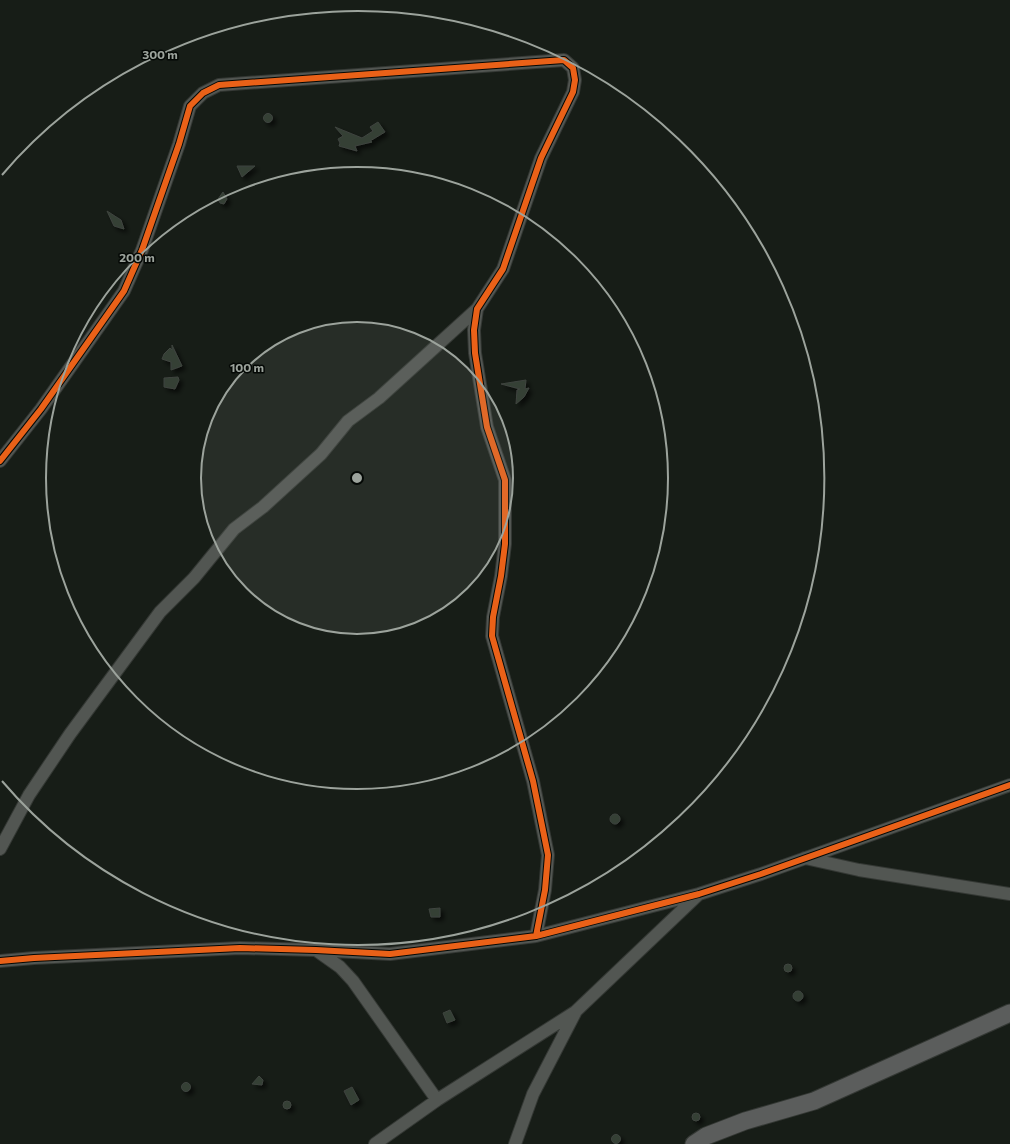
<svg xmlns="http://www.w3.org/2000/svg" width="1010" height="1144" font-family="Commissioner,sans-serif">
<defs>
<filter id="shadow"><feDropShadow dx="3.5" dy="3.5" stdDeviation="2" flood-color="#0009"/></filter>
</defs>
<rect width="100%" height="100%" fill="#171d17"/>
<path fill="#343f36" stroke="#3f443f" filter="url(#shadow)" d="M263.5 118a4.5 4.5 0 1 1 9 0a4.5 4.5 0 1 1-9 0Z
M378,122l7,10 -15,9 2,1 -17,4 2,5 -18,-5 1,-3 -2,-4 5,-3 -8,-9 27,11 11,-7 -3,-4z
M237,166h18l-13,11z
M223,192l4,7 -3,5 -4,-1 -2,-4z
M107,211l14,9 3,9 -10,-3z
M172,345l10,21 -11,4v-8l-9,-3 2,-5 6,-6 2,2z
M178,377l1,3 -4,9 -11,-2v-9z
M526,380l-1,9 4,-1 -5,9 -8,7 1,-14 3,-1 -19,-5z
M610 819a5 5 0 1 1 10 0a5 5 0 1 1-10 0Z
M440,908v9h-9l-2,-8z
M784 968a4 4 0 1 1 8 0a4 4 0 1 1-8 0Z
M793 996a5 5 0 1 1 10 0a5 5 0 1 1-10 0Z
M450,1010l5,10 -8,3 -4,-10z
M259,1076l4,4 -1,5 -10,-1z
M181.5 1087a4.5 4.5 0 1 1 9 0a4.5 4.5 0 1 1-9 0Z
M352,1087l7,13 -8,5 -7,-14z
M283 1105a4 4 0 1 1 8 0a4 4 0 1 1-8 0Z
M692 1117a4 4 0 1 1 8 0a4 4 0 1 1-8 0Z
M611.5 1139a4.5 4.5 0 1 1 9 0a4.5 4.5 0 1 1-9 0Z"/>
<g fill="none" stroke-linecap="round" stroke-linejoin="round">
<defs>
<path id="minor" d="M0,461l41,-52 83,-118 18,-41 37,-106 11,-38 13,-13 16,-8 345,-25 9,8 2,12 -2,12 -32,66 -38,111 -26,40 -3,21 1,23 12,74 18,53v64l-4,32 -8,41 -1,19 41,145 15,74 -3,35 -9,46
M0,849l29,-54 41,-61 90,-122 34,-34 40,-49 29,-22 58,-53 27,-33 31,-23 98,-89
M805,858l54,12 151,24
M316,950l24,17 13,14 84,119
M0,961l34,-3 206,-10 76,2 74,4 146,-18 163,-42 62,-20 249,-89
M375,1144l62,-44 138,-88 124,-118
M515,1144l18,-50 42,-81"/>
<path id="secondary" d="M694,1144l12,-8 39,-15 69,-20 196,-88"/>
</defs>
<use href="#minor" stroke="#343834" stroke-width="14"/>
<use href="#secondary" stroke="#343834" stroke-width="19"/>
<use href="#minor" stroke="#525652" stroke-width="12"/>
<use href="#secondary" stroke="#5b5d5c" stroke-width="17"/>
<defs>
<path id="cycleway" d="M0,461l41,-52 83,-118 18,-41 37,-106 11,-38 13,-13 16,-8 345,-25 9,8 2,12 -2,12 -32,66 -38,111 -26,40 -3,21 1,23 12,74 18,53v64l-4,32 -8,41 -1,19 41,145 15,74 -3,35 -9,46
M0,961l34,-3 206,-10 76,2 74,4 146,-18 163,-42 62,-20 249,-89"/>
</defs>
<use href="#cycleway" stroke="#040805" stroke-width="8"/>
<use href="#cycleway" stroke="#ea6118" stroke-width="6"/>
</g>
<circle cx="357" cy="478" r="156" fill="#9ca39c" fill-opacity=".12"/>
<g fill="none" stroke="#9ca39c" stroke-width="2">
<circle cx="357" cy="478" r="156"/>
<circle cx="357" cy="478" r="311"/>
<path d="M2 175A467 467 0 1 1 2 781"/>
</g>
<circle cx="357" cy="478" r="6" fill="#9ca39c" stroke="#040805" stroke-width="2"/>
<g font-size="12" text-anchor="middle" font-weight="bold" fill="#9ca39c" stroke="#040805" stroke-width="3" stroke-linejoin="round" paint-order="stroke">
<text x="160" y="59">300 m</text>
<text x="137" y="262">200 m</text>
<text x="247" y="372">100 m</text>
</g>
</svg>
